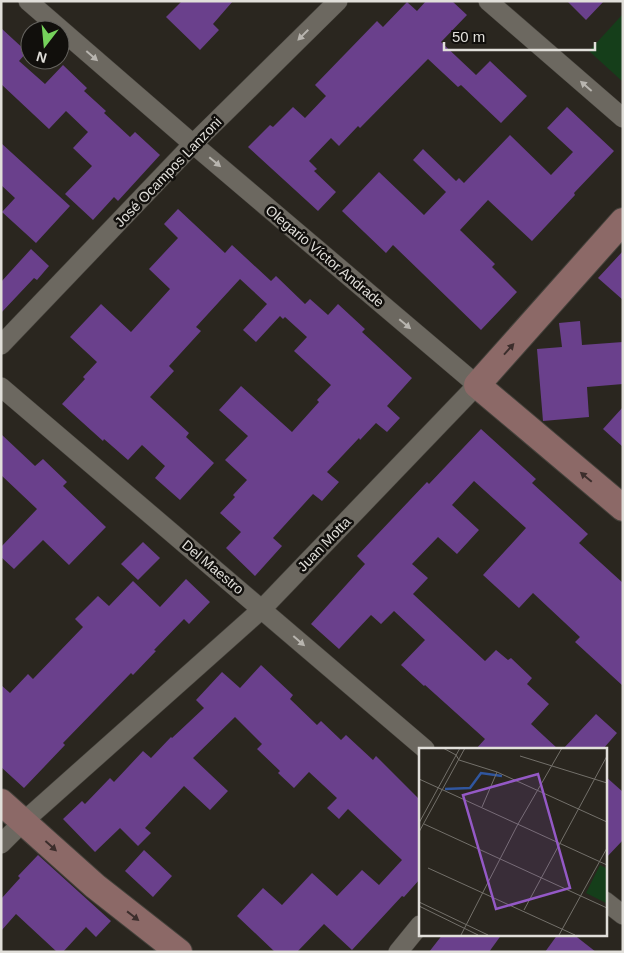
<svg xmlns="http://www.w3.org/2000/svg" width="624" height="953" font-family="Arial,sans-serif">
<rect width="100%" height="100%" fill="#2a261f"/>
<path fill="#153e1a" d="M622,15l1,1v66l-34,-31z"/>
<path fill="#6a408c" d="M182,1h51l-20,23 6,6 -19,20 -34,-33z
M426,1h26l15,14 -26,27 35,33 14,-14 37,35 -26,27 -40,-38 -3,2 -30,-28 -68,69 -2,-2 -19,20 -8,-8 -22,23 8,8 -3,2 22,21 -18,19 -70,-64 22,-22 3,2 20,-20 12,11 21,-22 -11,-11 62,-64 6,6 24,-25 10,9z
M567,1h37l-18,19z
M1,28l26,24 -8,9 26,23 18,-19 24,23 -3,3 22,20 -2,2 26,24 5,-5 25,23 -42,46 -4,-4 -21,23 -28,-26 27,-28 -19,-18 15,-16 -22,-21 -17,18 -48,-45z
M567,107l47,44 -40,42 1,2 -43,46 -44,-41 -28,30 35,34 -3,3 25,25 -36,38 -88,-85 -7,8 -44,-42 37,-39 45,43 22,-23 -33,-32 10,-11 33,32 3,-3 5,5 46,-48 41,40 22,-23 -26,-24z
M1,143l69,63 -34,37 -34,-31 13,-14 -14,-13z
M178,209l47,44 7,-8 39,36 5,-5 29,28 5,-5 18,16 10,-11 27,25 -3,3 50,46 -25,28 13,12 -13,14 -11,-9 -16,17 -1,-2 -32,34 12,10 -17,19 -9,-7 -40,44 9,8 -27,30 -29,-28 15,-16 -21,-19 15,-16 -2,-2 14,-15 -22,-20 23,-24 -29,-26 22,-24 51,46 27,-30 -2,-2 14,-15 -37,-34 13,-14 -22,-20 -2,2 -3,-3 -24,26 -13,-12 24,-26 -27,-25 -44,48 5,4 -32,35 5,5 -24,26 39,36 -3,4 28,26 -34,37 -25,-22 10,-12 -23,-21 -14,15 -24,-21 -1,2 -41,-37 23,-25 -2,-2 14,-15 -27,-25 31,-33 30,28 39,-43 -21,-20 29,-31 -14,-14z
M31,249l18,17 -12,14 -3,-2 -33,35v-31z
M623,251v49l-25,-22z
M580,321l2,24 41,-3v42l-36,3 2,30 -46,4 -6,-72 25,-2 -3,-24z
M623,407v40l-20,-18z
M481,429l55,50 -4,4 56,51 -9,9 44,40v103l-48,-44 5,-5 -47,-44 -14,15 -36,-33 43,-47 -52,-47 -22,24 27,25 -22,24 -19,-17 -26,27 16,14 -15,16 72,67 11,-11 12,10 3,-2 21,20 -5,6 22,20 -18,20 27,25h-82l9,-10 -60,-54 -1,1 -23,-21 24,-25 -31,-29 -13,13 -10,-9 -32,34 -28,-25 54,-60 -8,-8 70,-74 2,2z
M1,434l34,32 8,-7 24,23 -4,4 43,41 -37,38 -26,-25 -29,29 -13,-12v-10l36,-38 -36,-34z
M143,542l17,16 -22,22 -17,-16z
M186,579l24,23 -21,22 -5,-5 -30,31 2,1 -23,24 -2,-2 -68,70 2,2 -41,43 -23,-21v-82l9,8 18,-19 5,5 50,-52 -8,-8 23,-23 11,10 24,-25 27,26z
M261,665l32,30 -3,4 27,26 4,-4 20,19 5,-5 27,25 3,-4 44,44v79l-16,18 -2,-1 -50,54 -28,-26 -27,28h-22l-38,-36 26,-28 19,17 30,-32 25,23 25,-26 17,15 23,-25 -54,-51 -9,10 -12,-11 10,-10 -28,-26 -15,16 -16,-15 2,-2 -23,-22 5,-5 -27,-27 -42,41 35,33 -18,19 -26,-24 -39,42 6,5 -13,13 -18,-18 -25,24 -32,-33 19,-18 3,3 25,-26 4,4 29,-31 8,7 20,-21 1,1 32,-30 -8,-8 26,-28 18,16z
M596,714l21,19 -14,16h-40z
M605,776l18,16v48l-18,19z
M144,850l28,26 -19,21 -28,-26z
M38,855l73,66 -15,16 -10,-10 -23,25h-6l-41,-38 -15,17v-32l19,-21 -2,-2z
M443,934h59l-13,18h-60z
M558,934h15l23,18h-51z"/>
<g fill="none" stroke-linecap="round" stroke-linejoin="round">
<defs>
<path id="street" d="M488,1l135,117
M1,345l192,-201 145,-143
M1,387l424,362
M1,844l22,-22 239,-213 215,-224 -284,-241 -165,-143
M605,901l18,14
M398,952l22,-27"/>
<path id="secondary" d="M623,221l-146,164 146,123
M1,802l94,84 84,66"/>
</defs>
<use href="#street" stroke="#44413b" stroke-width="20"/>
<use href="#secondary" stroke="#44413b" stroke-width="28"/>
<use href="#street" stroke="#6c6860" stroke-width="19"/>
<use href="#secondary" stroke="#8c6967" stroke-width="26"/>
</g>
<defs><path id="oneway-solid" d="M-6-.8H1V-3.2L6.5 0L1 3.2V.8H-6Z" transform="scale(1.25)"/></defs>
<g fill="#b8b5af">
<use href="#oneway-solid" transform="translate(303 35) rotate(135)"/>
<use href="#oneway-solid" transform="translate(92 56) rotate(41)"/>
<use href="#oneway-solid" transform="translate(586 86) rotate(-139)"/>
<use href="#oneway-solid" transform="translate(215 162) rotate(40)"/>
<use href="#oneway-solid" transform="translate(405 324) rotate(40)"/>
<use href="#oneway-solid" transform="translate(299 641) rotate(41)"/>
</g>
<g fill="#3c2e2c">
<use href="#oneway-solid" transform="translate(509 349) rotate(-48)"/>
<use href="#oneway-solid" transform="translate(586 477) rotate(-140)"/>
<use href="#oneway-solid" transform="translate(51 846) rotate(42)"/>
<use href="#oneway-solid" transform="translate(133 916) rotate(38)"/>
</g>
<g text-anchor="middle" dominant-baseline="central" stroke-width="5" stroke-linejoin="round" paint-order="stroke">
<g font-size="14" fill="#e1dfda" stroke="#110f0c">
<text transform="translate(168 172) rotate(-46)">José Ocampos Lanzoni</text>
<text transform="translate(325 256) rotate(40)">Olegario Víctor Andrade</text>
<text transform="translate(324 544) rotate(-46)">Juan Motta</text>
<text transform="translate(213 567) rotate(40)">Del Maestro</text>
</g>
</g>
<g transform="translate(419 748)">
<rect width="188" height="188" fill="#2a261f"/>
<path d="M181,117l6,3v35l-20,-10z" fill="#153e1a"/>
<path fill="none" stroke="#30569e" stroke-width="2.5" d="M26,41l25,-1 11,-15 21,3"/>
<path fill="none" stroke="#73706a" stroke-width="1" d="M24,0l13,7 3,5 38,12 110,50M101,8l87,27M0,31l188,86M63,59l15,-35M0,75l41,-75M5,76l183,84M0,84l46,-84M9,120l147,67M0,154l69,33M0,158l59,29M105,162l83,-154M42,187l57,-111 44,-76M140,187l48,-87"/>
<path fill="#9459c6" fill-opacity="0.15" stroke="#9459c6" stroke-width="2.5" d="M119,26l32,114 -74,21 -33,-114z"/>
<rect width="188" height="188" fill="none" stroke="#e1dfda" stroke-width="2.5"/>
</g>
<rect width="624" height="953" fill="none" stroke="#e1dfda" stroke-width="5"/>
<g transform="translate(45 45) rotate(196)"><circle r="24" fill="#110f0c" stroke="#64625e"/>
<path d="M0-4L9 19L0 12L-9 19Z" fill="#75d25b"/>
<text y="-8" font-size="14" font-weight="bold" text-anchor="middle" fill="#e1dfda">N</text>
</g>
<path d="M444 42v8h151v-8" fill="none" stroke="#e1dfda" stroke-width="2.5"/>
<text x="452" y="42" font-size="15" fill="#e1dfda" stroke="#110f0c" stroke-width="4" paint-order="stroke">50 m</text>
</svg>
